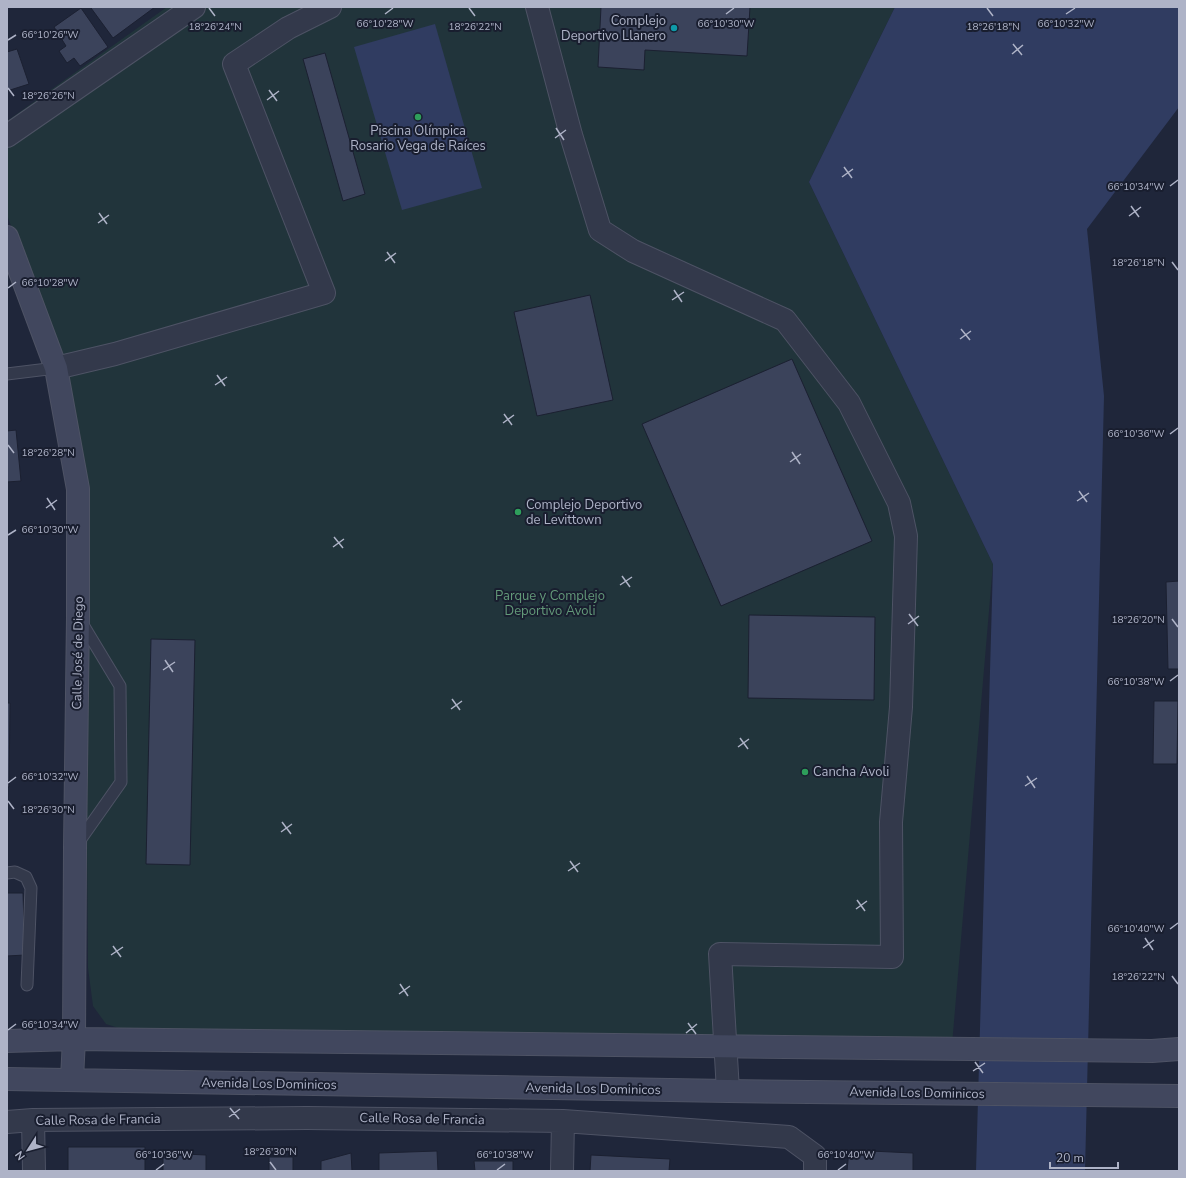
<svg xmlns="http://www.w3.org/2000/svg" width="1186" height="1178" font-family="'Nunito Sans',sans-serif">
<rect width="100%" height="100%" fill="#1f263a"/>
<path fill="#21343b" d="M167,7h728l-86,175 184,382 -41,481 -812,-10 -34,-11 -13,-18 -5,-38 -4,-480 -24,-129 -53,-144v-94z"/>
<path fill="#303c61" d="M895,7h284v100l-92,122 17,167 -19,775h-109l17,-607 -184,-382z
M435,24l47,164 -80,22 -48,-163z"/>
<path fill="#3b435b" stroke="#1b2031" d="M93,7h62l-42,31 -22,-30z
M601,7h149l-3,49 -102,-6 -1,20 -46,-3z
M81,8l27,39 -28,19 -6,-8 -7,5 -8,-12 7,-5 -12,-19z
M17,49l12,35 -22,7v-39z
M325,53l40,141 -22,7 -40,-142z
M590,295l23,105 -76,16 -23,-104z
M792,359l80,182 -151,65 -79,-182z
M16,430l5,51 -14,1v-51z
M1179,581v88h-11l-2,-87z
M749,615l126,2 -1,83 -126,-2z
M151,639l44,1 -5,225 -44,-1z
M1154,701h24l-1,63h-24z
M7,703h3l-1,84h-2z
M7,893h16l2,62 -18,1z
M68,1147h77v24h-77z
M849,1150l64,3v18h-66z
M437,1151l1,20h-59v-18z
M163,1153l43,2v16h-43z
M351,1153l1,18h-31v-10z
M591,1155l79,4 -1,12h-79z
M269,1157h24v14h-24z
M474,1161h39v10h-38z"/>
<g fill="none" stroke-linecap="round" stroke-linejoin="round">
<defs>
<path id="lane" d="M7,374l49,-6
M78,843l43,-61 -1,-96 -38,-63
M7,873l8,-1 11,5 5,11 -4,97"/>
<path id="street" d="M537,7l34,128 29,95 33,21 152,69 64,83 50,100 7,33 -5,171 -10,115 1,135 -172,-3 8,137
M7,136l187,-129
M56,368l59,-14 209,-61 -90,-229 54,-36 42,-21
M33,1120l1,51
M7,1122l26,-2 274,-2 256,3 226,16 26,19v15
M562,1171l1,-50"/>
<path id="secondary" d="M7,237l49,131 22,121v128l-3,231 -1,191 -2,40
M7,1041l67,-2 1078,12 27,-2
M7,1079l721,12 451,5"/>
</defs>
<use href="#lane" stroke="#4e5365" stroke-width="13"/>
<use href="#street" stroke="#4e5365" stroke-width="24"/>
<use href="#secondary" stroke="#4e5365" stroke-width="24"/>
<use href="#lane" stroke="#33394b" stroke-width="11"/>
<use href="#street" stroke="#33394b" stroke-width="22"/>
<use href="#secondary" stroke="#41475e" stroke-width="22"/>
</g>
<path fill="none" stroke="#aeb3c7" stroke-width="1.5" d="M209,8l6,8M469,8l6,8M987,8l6,8M385,14l8,-6M726,14l8,-6M1066,14l9,-6M8,40l8,-5M1013,44l9,11M1012,54l11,-9M8,88l6,8M269,90l8,11M267,100l12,-9M556,128l8,12M555,138l11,-8M844,167l8,11M842,177l11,-8M1170,186l8,-6M1131,206l8,11M99,213l8,11M1129,216l12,-9M98,223l11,-8M387,252l8,11M385,261l11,-8M1172,262l6,8M8,288l8,-6M674,290l8,12M672,300l12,-8M961,329l9,11M960,339l11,-8M217,375l8,11M215,385l12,-8M504,414l8,11M503,423l11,-8M1170,434l8,-6M8,445l6,8M792,452l8,12M790,462l11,-8M1079,491l8,11M47,498l8,12M1077,501l12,-8M46,508l11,-8M8,535l8,-5M334,537l9,11M333,547l11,-8M622,576l8,11M620,585l12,-8M909,614l9,12M1172,619l6,8M908,624l11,-8M165,660l8,12M163,670l12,-8M1170,681l8,-6M452,699l8,11M451,709l11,-8M740,738l8,11M738,747l11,-8M1027,776l8,12M8,783l8,-6M1025,786l12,-8M8,801l6,8M282,822l9,12M281,832l11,-8M570,861l8,11M568,871l12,-8M857,900l8,11M856,909l11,-8M1170,929l8,-6M1145,938l8,12M113,946l8,11M1143,948l11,-8M111,955l12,-8M1172,976l6,8M400,984l8,12M399,994l11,-8M688,1023l8,11M8,1030l8,-6M686,1033l11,-9M975,1062l8,11M973,1071l12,-8M230,1108l9,11M229,1117l11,-8M270,1162l6,8M156,1170l8,-6M497,1170l8,-6M838,1170l8,-6"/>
<circle fill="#0f9aa8" stroke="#191e2f" stroke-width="1.5" cx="674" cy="28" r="4"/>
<g fill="#2e9e5b" stroke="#191e2f" stroke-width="1.5">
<circle cx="418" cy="117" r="4"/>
<circle cx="518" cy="512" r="4"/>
<circle cx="805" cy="772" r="4"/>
</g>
<g text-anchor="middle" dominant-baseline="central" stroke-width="4" stroke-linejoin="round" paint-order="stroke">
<g font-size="13" fill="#aeb3c7" stroke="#191e2f" text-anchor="start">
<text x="666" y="21" text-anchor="end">Complejo<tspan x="666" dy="15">Deportivo Llanero</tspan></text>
<text x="418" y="131" text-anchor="middle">Piscina Olímpica<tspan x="418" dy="15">Rosario Vega de Raíces</tspan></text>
<text x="526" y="505">Complejo Deportivo<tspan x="526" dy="15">de Levittown</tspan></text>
<text x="813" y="772">Cancha Avoli</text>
</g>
<g font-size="13" fill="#639979" stroke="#191e2f">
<text x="550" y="596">Parque y Complejo<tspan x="550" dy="15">Deportivo Avoli</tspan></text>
</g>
<g font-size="13" fill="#aeb3c7" stroke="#191e2f">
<text transform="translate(78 653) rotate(-89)">Calle José de Diego</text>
<text transform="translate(269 1084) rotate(1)">Avenida Los Dominicos</text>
<text transform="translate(593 1089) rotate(1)">Avenida Los Dominicos</text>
<text transform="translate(917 1093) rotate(1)">Avenida Los Dominicos</text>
<text transform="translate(422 1119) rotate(1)">Calle Rosa de Francia</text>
<text transform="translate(98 1120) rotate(-1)">Calle Rosa de Francia</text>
</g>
</g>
<g font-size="10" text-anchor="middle" fill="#aeb3c7" stroke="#191e2f" stroke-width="4" stroke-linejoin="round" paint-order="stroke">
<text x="385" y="27">66°10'28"W</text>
<text x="726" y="27">66°10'30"W</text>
<text x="1066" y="27">66°10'32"W</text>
<text x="215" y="30">18°26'24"N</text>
<text x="475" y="30">18°26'22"N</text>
<text x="993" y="30">18°26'18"N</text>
<text x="50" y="38">66°10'26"W</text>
<text x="48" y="99">18°26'26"N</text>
<text x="1136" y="190">66°10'34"W</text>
<text x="1138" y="266">18°26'18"N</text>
<text x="50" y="286">66°10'28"W</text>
<text x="1136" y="437">66°10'36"W</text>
<text x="48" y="456">18°26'28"N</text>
<text x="50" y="533">66°10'30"W</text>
<text x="1138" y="623">18°26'20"N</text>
<text x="1136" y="685">66°10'38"W</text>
<text x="50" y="780">66°10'32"W</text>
<text x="48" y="813">18°26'30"N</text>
<text x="1136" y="932">66°10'40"W</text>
<text x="1138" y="980">18°26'22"N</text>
<text x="50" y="1028">66°10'34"W</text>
<text x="270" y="1155">18°26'30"N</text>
<text x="164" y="1158">66°10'36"W</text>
<text x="505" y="1158">66°10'38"W</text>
<text x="846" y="1158">66°10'40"W</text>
</g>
<rect width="1186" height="1178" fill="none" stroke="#aeb3c7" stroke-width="16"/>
<g transform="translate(28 1150) rotate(234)" stroke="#191e2f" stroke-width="3" paint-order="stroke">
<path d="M0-3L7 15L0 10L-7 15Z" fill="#aeb3c7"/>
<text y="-6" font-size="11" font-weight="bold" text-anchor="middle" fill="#aeb3c7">N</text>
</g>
<path d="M1050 1162v6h68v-6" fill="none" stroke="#aeb3c7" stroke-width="2"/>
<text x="1056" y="1162" font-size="12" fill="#aeb3c7" stroke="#191e2f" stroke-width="3" paint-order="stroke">20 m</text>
</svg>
